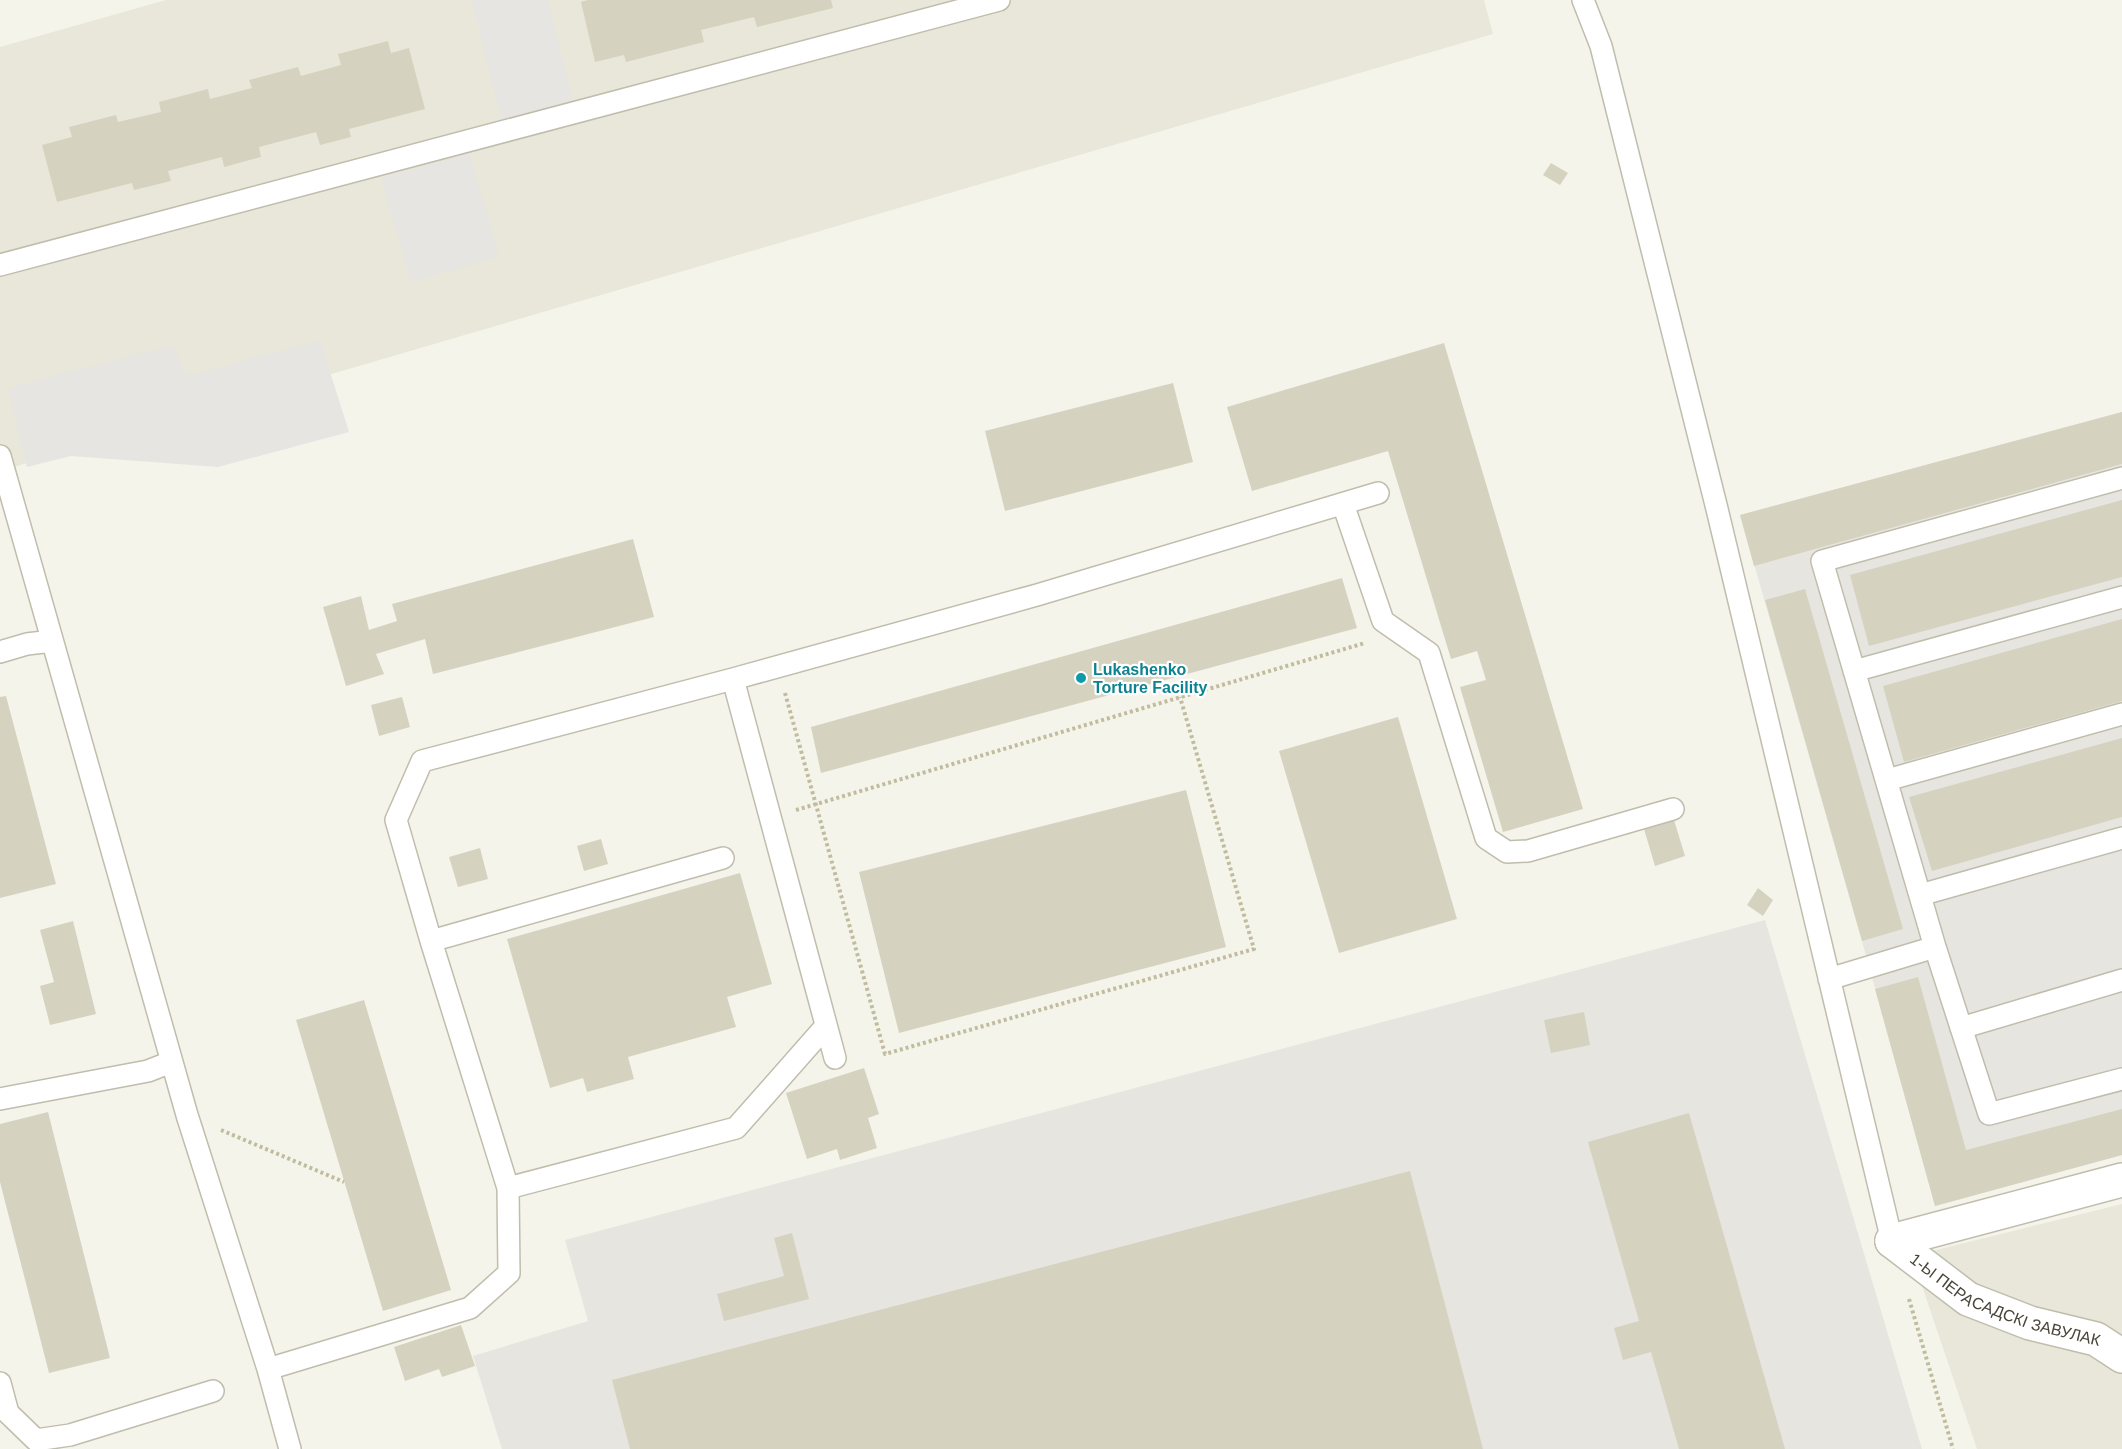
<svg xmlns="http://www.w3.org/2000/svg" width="2122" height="1449" font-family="Helvetica,sans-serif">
<rect width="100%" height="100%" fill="#f5f4ea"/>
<path fill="#e8e7d9" d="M166,0h1318l9,34 -1493,437v-424z
M2122,1204v245h-145l-65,-193z"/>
<path fill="#e7e5df" d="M2122,412v743l-187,51 -73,-265 -122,-426z
M1765,920l157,529h-1420l-29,-93 115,-35 -23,-81z"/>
<path fill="#e6e5e2" d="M472,0h76l28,112 -72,18z
M469,153l30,104 -88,25 -30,-104z
M320,340l29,92 -131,35 -147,-11 -44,11 -19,-79 164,-43 16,31z"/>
<path fill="#d6d2c0" d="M588,0h243l2,8 -76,19 -3,-10 -53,13 3,12 -78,20 -2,-7 -29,7 -14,-60z
M388,41l3,12 18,-5 16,61 -76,20 2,8 -31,8 -4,-13 -57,15 2,10 -37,10 -2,-10 -54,14 3,10 -37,9 -2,-7 -75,19 -15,-57 30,-8 -3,-10 47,-12 2,7 43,-10 -2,-10 49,-13 2,10 42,-11 -3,-8 49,-13 3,9 40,-11 -3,-11z
M1551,163l17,10 -8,12 -17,-10z
M1444,343l139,466 -80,23 -43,-145 26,-7 -9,-29 -26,8 -63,-208 -136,40 -25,-84z
M1173,383l20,79 -188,49 -20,-80z
M2122,412v52l-368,102 -14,-51z
M2122,500v77l-253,69 -19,-71z
M633,539l21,78 -221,57 -8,-35 -49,15 8,20 -38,12 -23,-79 38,-11 8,34 28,-9 -5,-17z
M1342,578l15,50 -536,145 -10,-46z
M1805,589l98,340 -41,12 -97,-341z
M2122,619v82l-218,61 -21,-76z
M6,696l50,188 -56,14v-201z
M402,697l8,30 -31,9 -8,-31z
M1398,717l59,202 -118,34 -60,-202z
M2122,738v79l-190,54 -23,-74z
M1186,790l40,157 -327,86 -40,-161z
M1674,820l11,36 -30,10 -11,-37z
M601,839l7,25 -24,7 -7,-25z
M480,848l8,31 -30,8 -9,-30z
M740,873l32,111 -45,13 9,30 -108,30 6,22 -47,13 -4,-14 -33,10 -43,-149z
M1758,888l15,12 -10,16 -16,-11z
M73,921l23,93 -46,11 -10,-39 14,-4 -14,-52z
M1918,977l48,173 156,-41v46l-187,51 -60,-217z
M364,1000l87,290 -68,21 -87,-291z
M1584,1012l6,33 -39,8 -7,-33z
M864,1068l15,46 -11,4 9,30 -37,12 -3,-11 -30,10 -21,-66z
M48,1112l62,246 -61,15 -49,-191v-58z
M1689,1113l96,336h-106l-28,-97 -28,8 -9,-32 25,-7 -51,-179z
M1410,1171l73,278h-853l-18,-69z
M792,1233l17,66 -85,22 -7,-27 67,-18 -10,-38z
M461,1325l14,41 -33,11 -3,-8 -34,12 -11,-34z"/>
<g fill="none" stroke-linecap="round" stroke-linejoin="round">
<defs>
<path id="lane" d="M1583,0l18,46 116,463 175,732
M0,265l999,-265
M0,456l187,659 81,254 22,80
M1343,504l40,117 46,32 57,185 21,14 21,-1 145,-42
M0,652l27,-8 25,-3
M1854,671l268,-74
M733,679l102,379
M1887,780l235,-66
M1920,895l202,-57
M431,941l292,-83
M1935,947l54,167 133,-35
M1829,979l106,-32 -113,-386 300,-83
M826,1026l-90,102 -228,60 -77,-247 -35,-121 26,-59 311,-82 304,-84 341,-102
M1961,1028l161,-48
M0,1099l148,-28 23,-9
M268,1369l202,-61 39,-35 -1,-85
M0,1383l8,30 28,27 34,-5 143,-44"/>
<g id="street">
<path id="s1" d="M1892,1241l76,58 62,24 66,16 26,17"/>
<path d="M1892,1241l230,-61"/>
</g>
</defs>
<use href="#lane" stroke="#c0bdad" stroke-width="24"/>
<use href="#street" stroke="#c0bdad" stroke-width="36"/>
<path stroke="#c1bc9f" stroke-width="4" stroke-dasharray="3 3" stroke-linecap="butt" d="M785,693l100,361 369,-105 -74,-252
M796,810l569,-167
M221,1130l123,52
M1909,1299l44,150"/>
<use href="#lane" stroke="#fff" stroke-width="21"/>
<use href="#street" stroke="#fff" stroke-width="33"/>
</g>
<circle fill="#0f9aa8" stroke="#fff" stroke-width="2" cx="1081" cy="678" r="6"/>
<g text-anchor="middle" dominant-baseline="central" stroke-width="4.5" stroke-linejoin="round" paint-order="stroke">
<g font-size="16" font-weight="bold" fill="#0d838f" stroke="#fff" text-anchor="start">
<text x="1093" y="669">Lukashenko<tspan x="1093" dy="18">Torture Facility</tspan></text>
</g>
<g font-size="16" fill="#494538" stroke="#fff">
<text stroke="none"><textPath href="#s1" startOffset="130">1-Ы ПЕРАСАДСКІ ЗАВУЛАК</textPath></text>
</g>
</g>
</svg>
